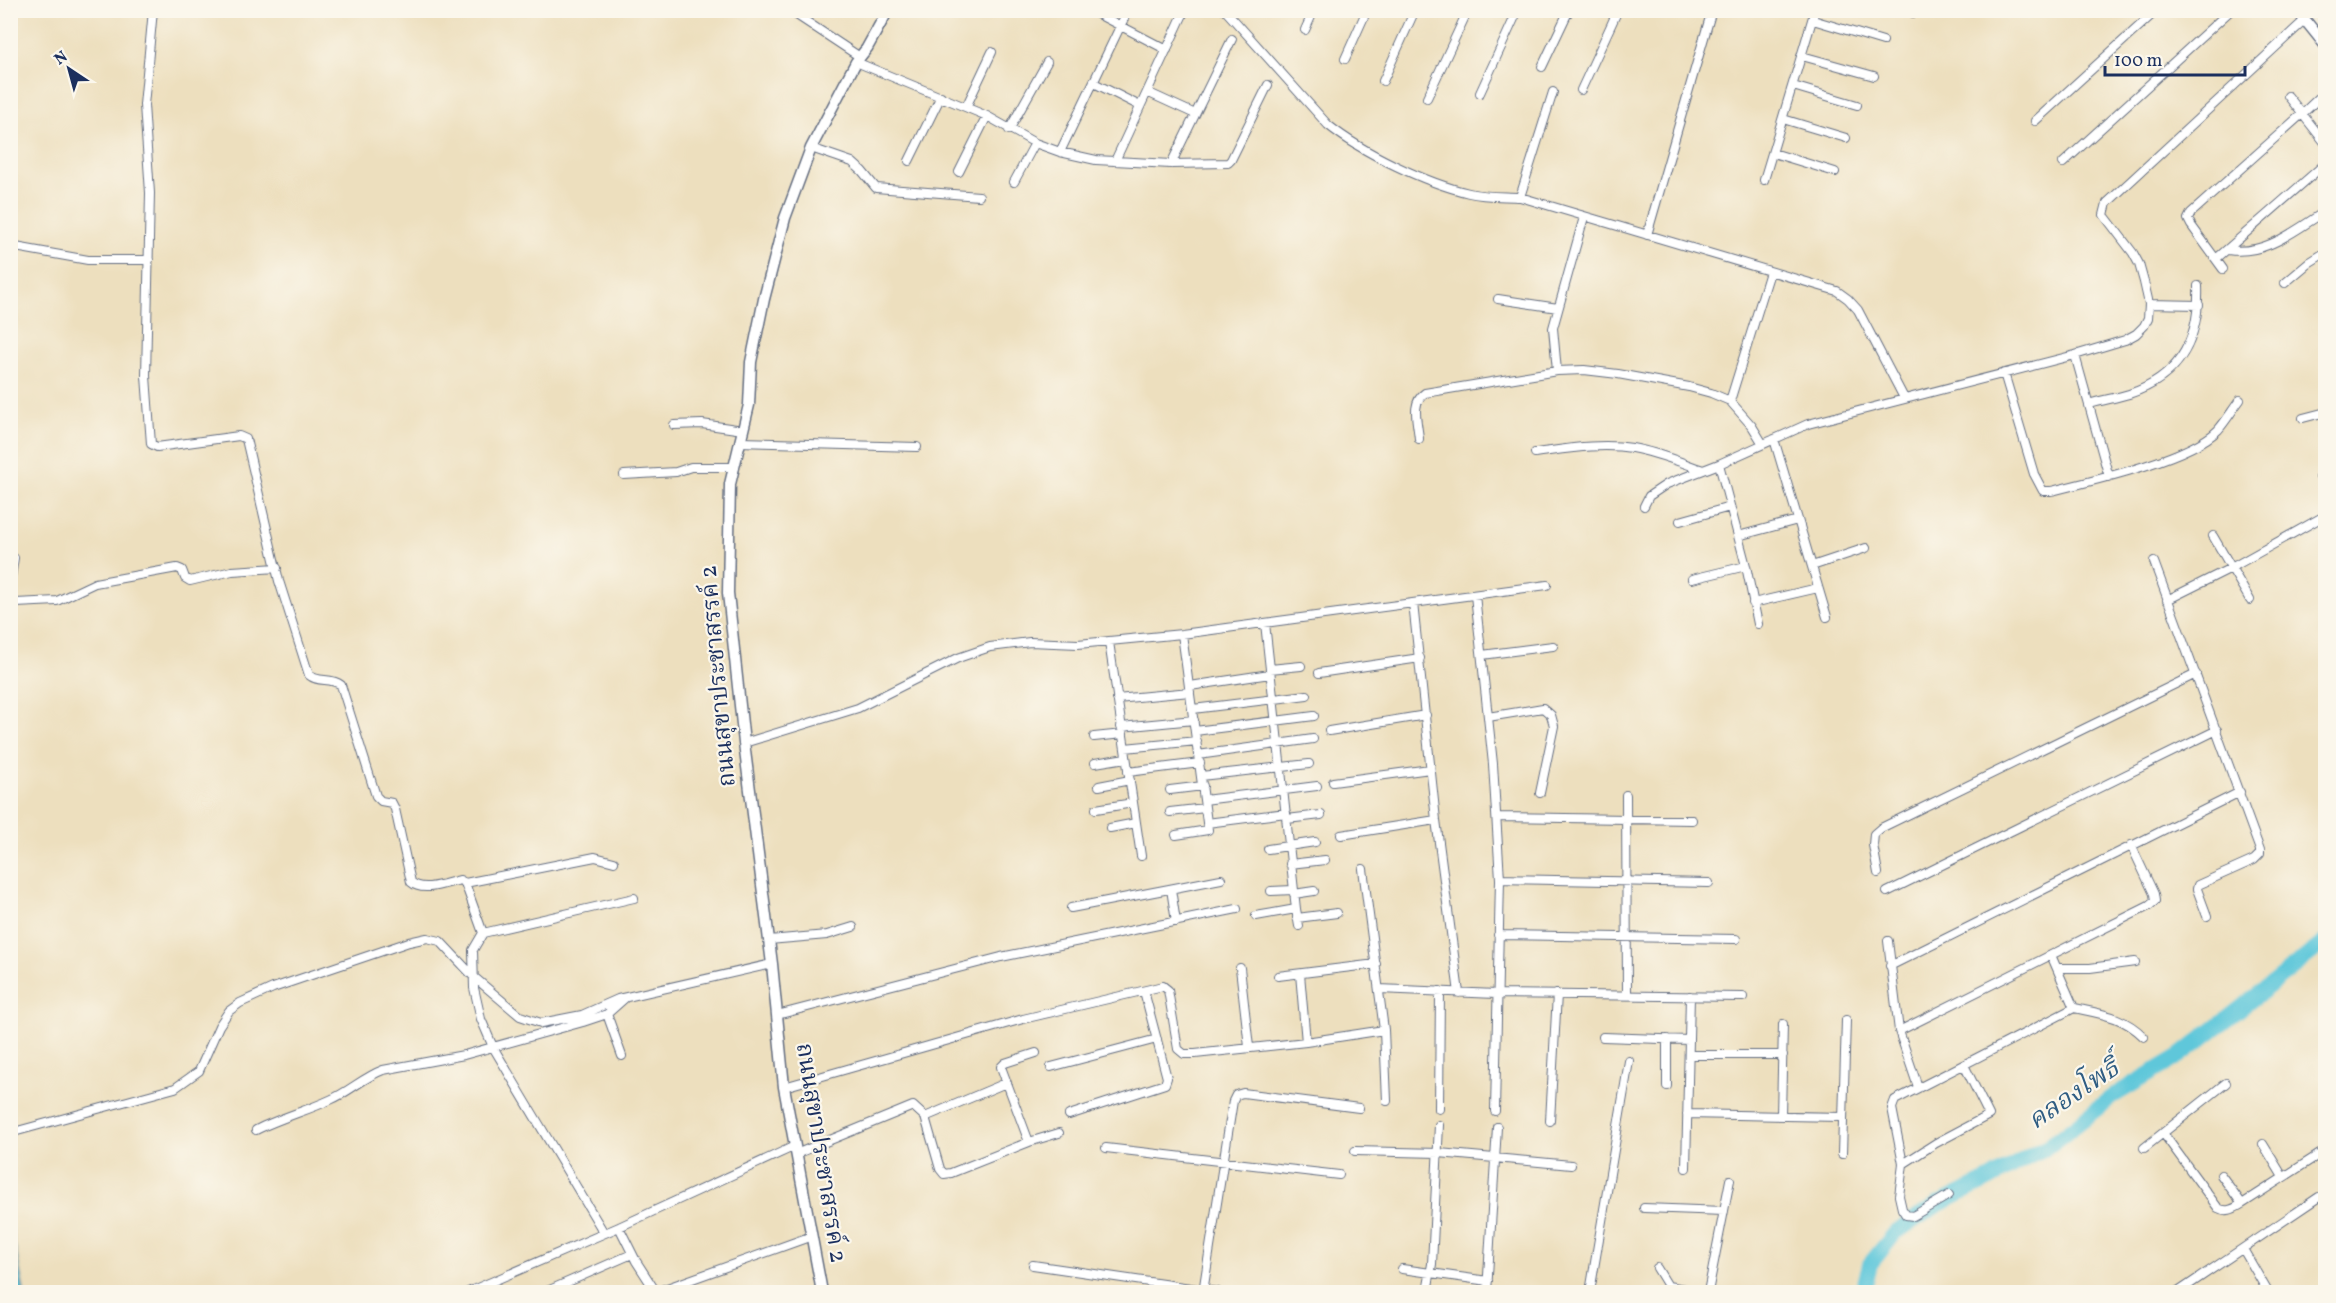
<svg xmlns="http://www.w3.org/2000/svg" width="2336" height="1303" font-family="Vollkorn,'Noto Serif Thai',serif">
<rect width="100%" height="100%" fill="#fbf7ec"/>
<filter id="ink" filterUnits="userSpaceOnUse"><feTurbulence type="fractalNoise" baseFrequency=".0167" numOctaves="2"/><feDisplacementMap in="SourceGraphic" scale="12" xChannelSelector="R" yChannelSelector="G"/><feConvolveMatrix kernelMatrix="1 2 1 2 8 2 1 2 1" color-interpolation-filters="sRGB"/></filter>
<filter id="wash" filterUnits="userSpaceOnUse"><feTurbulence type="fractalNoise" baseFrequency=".008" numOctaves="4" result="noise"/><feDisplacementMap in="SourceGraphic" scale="24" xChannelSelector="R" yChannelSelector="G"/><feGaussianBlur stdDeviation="1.35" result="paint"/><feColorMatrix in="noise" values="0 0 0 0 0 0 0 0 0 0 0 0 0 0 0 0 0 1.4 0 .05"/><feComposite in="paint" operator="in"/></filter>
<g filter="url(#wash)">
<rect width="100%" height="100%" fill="#eddfbe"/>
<path fill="#5ec7da" stroke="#3c7b9c" stroke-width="1.5" d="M11,1227l13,65h-13z"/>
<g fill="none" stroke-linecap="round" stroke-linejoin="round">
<path stroke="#5ec7da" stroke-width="16" d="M1863,1292l7,-28 26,-32 41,-27 53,-26 63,-36 60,-47 67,-40 146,-115"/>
</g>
</g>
<g filter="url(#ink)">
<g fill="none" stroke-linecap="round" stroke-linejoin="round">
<defs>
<path id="minor" d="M153,10l-9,95 6,88 -4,183 5,68 6,3 82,-11 7,3 33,142 30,94c9,8 22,2 32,10l35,111 5,5 11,2 3,6 16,73c12,11 35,1 49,-2l5,3 18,50
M789,10l71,47
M1090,10l77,40
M1225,10l103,115c35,28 98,58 141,68 16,4 34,3 51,4l317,94 11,8 10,11 46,88
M1913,13l1,-3
M1813,20l70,21
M1305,30l9,-20
M1802,56l72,20
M1345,59l22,-49
M856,62l131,54 48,27 25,9 36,8 75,4 57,-1 3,-3 37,-75
M1542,67l27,-57
M1383,81l32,-71
M1094,83l46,23
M1793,86l64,19
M1581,90l37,-80
M1147,92l48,22
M1480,93l38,-83
M2288,96l38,48
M1427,98l41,-88
M966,107l26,-55
M1783,119l63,19
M2035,121l122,-111
M1009,130l38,-68
M811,148l41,14 10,9 14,17 103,8
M1060,152l68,-142
M1773,153l62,19
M909,161l32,-65
M1115,161l70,-151
M2063,163l168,-153
M1171,164l61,-125
M959,172l28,-56
M1764,180l51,-170
M1014,182l21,-39
M1520,197l33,-105
M1647,235l65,-225
M10,246l78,14h61
M2228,250c38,6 67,-20 98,-39
M2216,259l110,-96
M2223,269l-32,-44 -3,-6 3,-6 112,-100 18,-17 5,-10
M2285,283l25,-21 16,-10
M1498,299l60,9
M2149,304l50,1
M2075,355l34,122
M1557,371l-4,-43 31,-111
M2004,373l30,101 9,17h8c41,-10 138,-32 167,-61 8,-9 15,-21 22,-30
M1730,401l40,-129
M2089,404c13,-4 27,-6 40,-10 52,-17 71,-57 69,-108
M2303,418l23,-6
M674,425l28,-1 41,6
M1419,439c-1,-16 -9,-36 6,-46l132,-22 27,-1 34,4 71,13 22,6 19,8 22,25 11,18
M1774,439l53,178
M740,442l177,5
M1535,453c32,-4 65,-10 97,-5 24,4 48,14 71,22
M1719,464l27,102 12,58
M624,475l52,-3 15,-5h44
M2320,477l6,8
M1644,506l5,-10 18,-12 52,-20 89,-40 267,-69 50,-15 11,-6 8,-8 4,-8 1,-14 -5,-22 -5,-18 -6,-11 -29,-38 3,-12 198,-183
M1680,521l50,-14
M1738,536l60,-16
M2213,536l37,64
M2154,562l106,288v4l-6,6 -56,25 -1,4 10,27
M1812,566l54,-18
M1692,579l54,-13
M10,583l4,-25
M1475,595l18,169 7,115 -5,232
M10,598l6,5 41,-2 38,-18 82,-15 5,2 3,8 5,3 42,-10 45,-3
M2167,600l64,-32 95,-53
M1413,603l23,217 23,173
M1753,603l65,-15
M1265,623l31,286
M1109,642l32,214
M1482,655l71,-9
M1270,669l31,-3
M1319,673l101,-15
M1190,686l80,-12
M1117,699l73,-7
M1193,709l114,-14
M1488,717l55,-9 8,7 3,11 -14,67
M1121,727l73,-7
M1195,731l119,-15
M1329,731l97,-16
M1094,737l29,-3
M744,743l114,-35 100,-50 32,-11 40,-5 48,2 104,-10 365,-49
M1125,748l72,-7
M1198,755l115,-16
M1095,763l31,-5
M1128,772l72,-9
M1201,776l108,-12
M1333,782l97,-13
M1099,786l31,-6
M1170,790l33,-4
M1626,795l1,200
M1204,800l113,-14
M1096,809l37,-6
M1170,812l35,-4
M1497,817l195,3
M1287,819l34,-4
M1207,823l79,-10
M1110,828l26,-5
M1176,835l32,-5 -26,-196
M1341,835l95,-15
M1268,849l47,-7
M1290,864l35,-4
M1363,869l21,161 3,71
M1878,873l-5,-28 1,-11 7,-6 315,-154
M1500,879l209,4
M465,883l130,-26 19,5
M1171,889l5,33
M1271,891l22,-1
M1887,892l330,-162
M1294,894l20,-3
M1071,908l150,-29
M1256,916l40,-7 3,17
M1297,918l40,-5
M1498,935l238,4
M769,940l58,-5 26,-8
M1888,941l11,90 19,56
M2051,955l23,53
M1890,966l350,-174
M1240,968l9,79
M2057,968h33l45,-6
M1300,974l6,68
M1278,976l98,-12
M1379,989l117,5 247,3
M607,1014l15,42
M777,1015l224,-58 236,-48
M1899,1031l250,-125 6,-5 -1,-7 -23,-49
M1603,1037l86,3
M1689,1055h94
M1051,1067l106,-28
M1667,1086v-47
M784,1087l239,-68 140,-33 5,4 10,59 6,5h11l111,-12 78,-12
M1439,1109l1,-118
M1687,1114l155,3
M1069,1115l96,-31 2,-6 -23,-87
M1781,1116l2,-92
M925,1117l81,-34
M1550,1121l7,-127
M256,1130c24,-12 50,-19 74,-30 19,-8 34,-23 53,-30l81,-15 119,-33 24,-8 18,-16
M10,1133l165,-45 24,-17 20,-45 10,-15 11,-8 33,-15 136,-46 18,-4 13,3 34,36 46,39 21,7 41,-8 36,-16 154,-35
M2163,1133l55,75c9,5 15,1 24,-4l84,-54
M1029,1142l-28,-75 4,-4 31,-10
M2263,1144l20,33
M1106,1148l233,27
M2144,1148l82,-65
M1355,1151l84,2 132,12
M796,1154l117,-48 12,11 15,52 4,5 7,-1 78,-31 30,-9
M1842,1154l4,-134
M1903,1164l33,-21 53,-28 -25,-50
M1686,1168l4,-172
M2221,1175l21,29
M1949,1195l-36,21 -7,-1 -4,-6 -3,-13 4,-32 -11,-56 3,-8 179,-92c28,6 49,8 70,29
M1644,1208l80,3
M619,1227l17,34 20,31 156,-56
M604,1233l-111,-186 -12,-28 -7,-31 -1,-38 10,-17 151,-35
M2243,1249l25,43
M1033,1265l185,27
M1657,1268l11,18 32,6
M1402,1269l86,12
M468,1292l151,-65 176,-81
M545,1292l87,-38
M1203,1292l30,-191 3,-6 7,-2 116,15
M1427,1292l5,-28 7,-139
M1487,1292l10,-165
M1590,1292l39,-231
M1708,1292l22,-112
M2178,1292l141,-95"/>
<path id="tertiary" d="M2297,10l29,36
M822,1292l-38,-205 -12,-123 -28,-221 -16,-150 2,-109 19,-79 2,-43 13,-63 21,-81 26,-70 45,-86 11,-14 21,-38"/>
</defs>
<use href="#minor" stroke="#646d80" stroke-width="10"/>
<use href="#tertiary" stroke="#646d80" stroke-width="13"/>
<use href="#minor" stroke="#fff" stroke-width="8"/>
<use href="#tertiary" stroke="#fff" stroke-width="10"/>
</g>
</g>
<g text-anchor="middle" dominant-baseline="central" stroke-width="4.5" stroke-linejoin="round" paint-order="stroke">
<g font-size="24" fill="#1b2f5e" stroke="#fbf7ec">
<text transform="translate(719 676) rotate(-95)">ถนนสุขาประชาสรรค์ 2</text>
<text transform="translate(820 1153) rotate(81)">ถนนสุขาประชาสรรค์ 2</text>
</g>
<g font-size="26" font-style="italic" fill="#2f5d83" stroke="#fbf7ec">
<text transform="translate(2074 1095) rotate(-34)">คลองโพธิ์</text>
</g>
</g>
<rect width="2336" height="1303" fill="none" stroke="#fbf7ec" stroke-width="36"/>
<g transform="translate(69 69) rotate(324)" stroke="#fbf7ec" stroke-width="4.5" paint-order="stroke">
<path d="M0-4.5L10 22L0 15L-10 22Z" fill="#1b2f5e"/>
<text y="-9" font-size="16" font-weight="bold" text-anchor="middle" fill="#1b2f5e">N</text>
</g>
<path d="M2105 66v9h140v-9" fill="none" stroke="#1b2f5e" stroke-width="3"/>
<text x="2114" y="66" font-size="18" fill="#1b2f5e" stroke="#fbf7ec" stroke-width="4.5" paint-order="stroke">100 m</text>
</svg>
